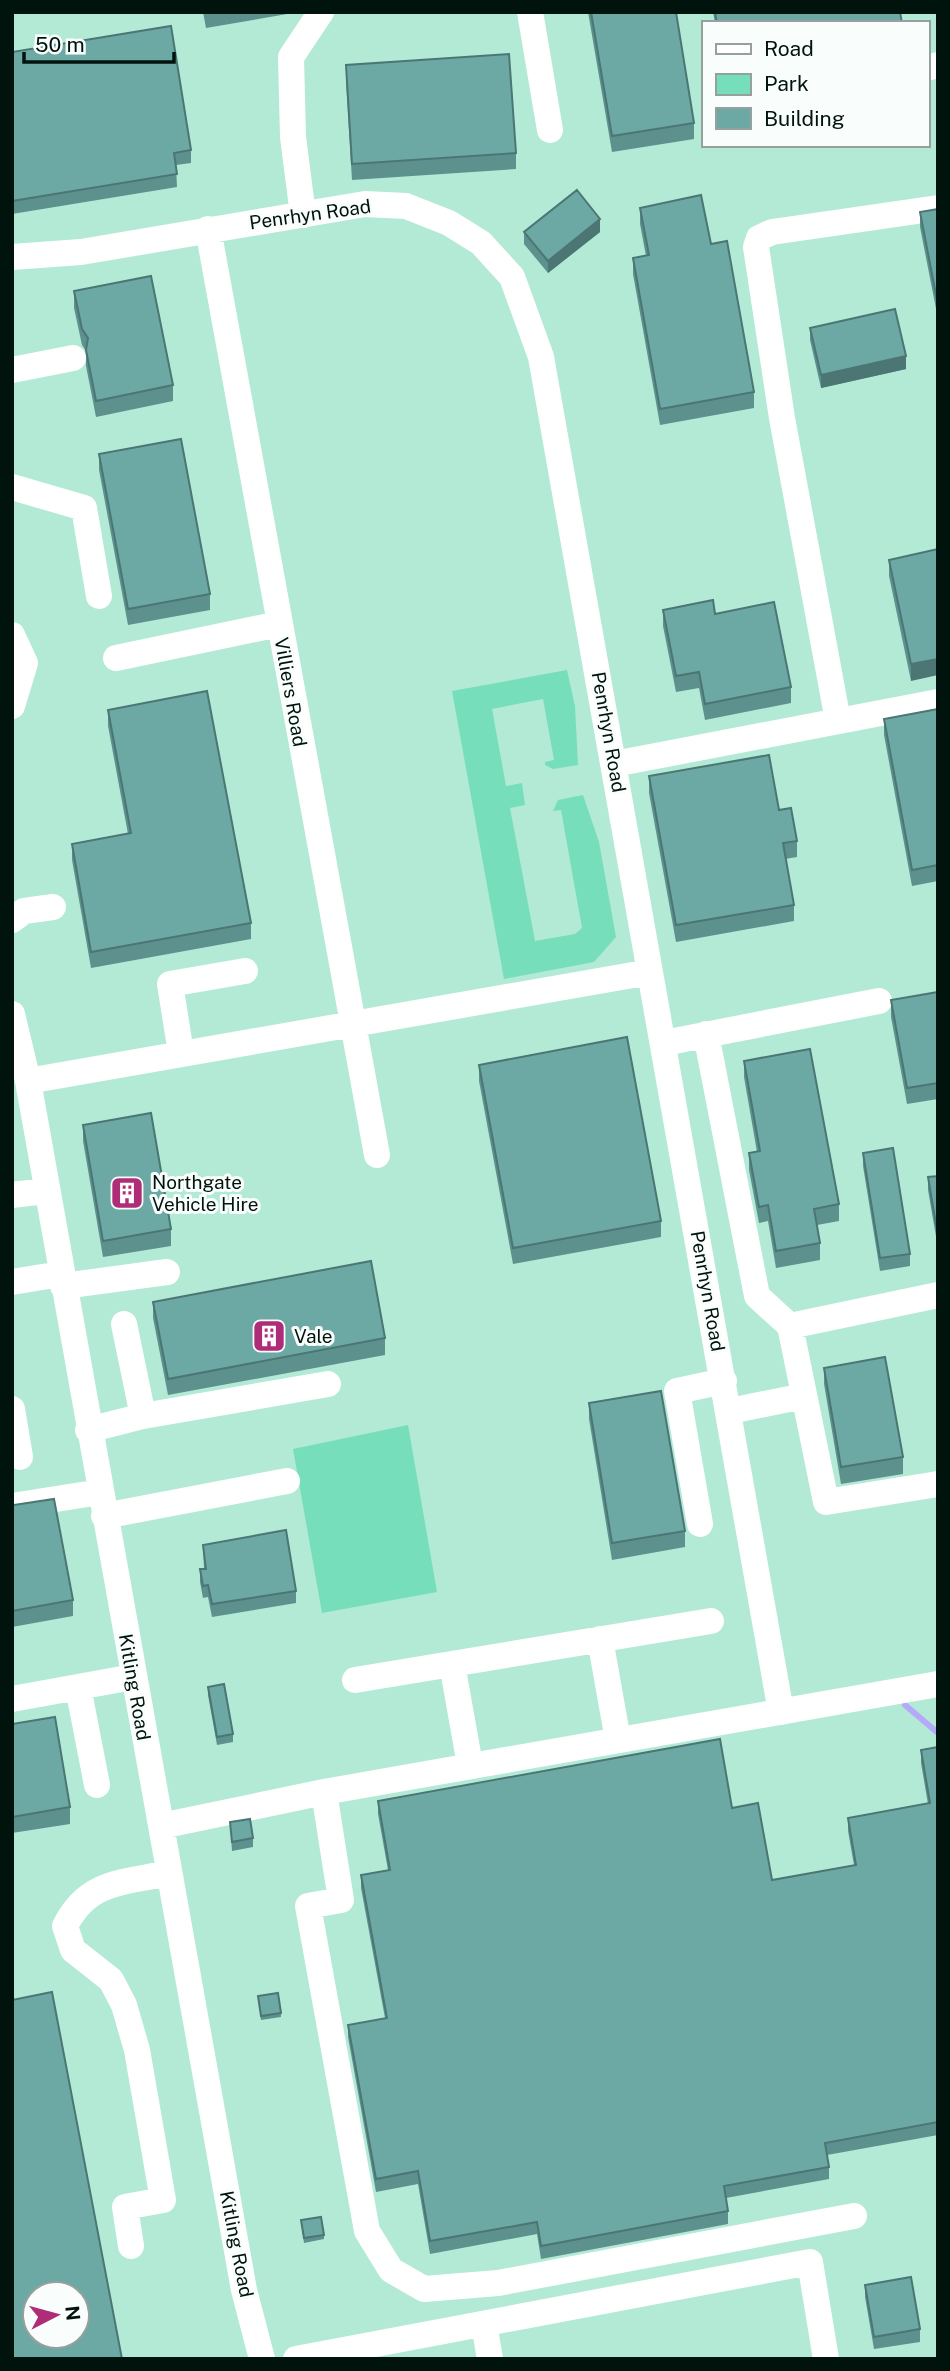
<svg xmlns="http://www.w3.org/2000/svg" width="950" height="2371" font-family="'Public Sans',sans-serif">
<rect width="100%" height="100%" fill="#b2ead5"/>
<path fill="#77debb" d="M567,670l8,36 3,59 -25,4 -8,-4v-3l9,-2 -11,-61 -51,10 14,77 16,-3 3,22 -15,3 25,133 40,-7 7,-6 -21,-118 -8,1 5,-11 25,-5 16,47 17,95 -22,25 -90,17 -52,-288z
M408,1425l29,167 -115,21 -29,-164z"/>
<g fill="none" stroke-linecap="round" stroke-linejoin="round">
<path stroke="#b5aafa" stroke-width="6" d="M905,1705l33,28"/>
<path stroke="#fff" stroke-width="26" d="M530,12l20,118
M927,68l11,-3
M303,215l-10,-78 -2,-80 30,-45
M208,229l169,926
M12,257l69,-5 284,-48 41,2 43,17 32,20 31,34 29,80 240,1355
M12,370l61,-12
M12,487l72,21 15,88
M12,635l13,28 -13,43
M116,658l163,-34
M838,721l-56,-303 -26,-171 3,-9 13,-6 166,-24
M614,764l324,-62
M12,920l12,-9 29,-4
M12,1014l16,67 216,1209 18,69
M706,1034l51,262 33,30 36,176 112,-18
M664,1043l215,-42
M181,1053l-11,-69 75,-13
M28,1081l622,-109
M12,1195l34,-4
M12,1282l48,-8
M63,1286l104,-14
M124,1324l19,92
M790,1326l148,-31
M12,1409l8,48
M730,1411l74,-15
M88,1430l55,-14 185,-32
M12,1506l88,-14
M104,1516l183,-35
M700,1524l-23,-133 47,-10
M600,1639l18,101
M452,1664l18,101
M355,1680l356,-59
M78,1687l19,98
M12,1699l121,-22
M161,1826l163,-34
M854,2216l-356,67 -74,6 -33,-19 -24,-39 -59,-325 33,-6 -17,-108 614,-108
M131,2246l-6,-39 38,-7 -26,-150 -13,-45 -13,-25 -38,-30 -8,-24c23,-46 58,-43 104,-53
M484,2324l6,35
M296,2359l514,-97 16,97"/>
</g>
<path fill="#5d918e" d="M203,12h90v1l-87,15z
M588,12h88l18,111v16l-82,13z
M713,12h187l2,11h-187z
M12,52l179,98v13l-15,2 1,22 -165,27z
M346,65l170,88v16l-164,11 -6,-99z
M640,208l71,36 43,148v16l-94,17 -27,-151v-16l13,-2 -6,-32z
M938,209v110l-18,-92v-15z
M524,232h76l-52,41 -24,-29z
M74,291l99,94v16l-77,16 -10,-51v-15l-4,-6 -8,-37z
M810,328l96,41 -85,19 -11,-48z
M99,454l111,140v16l-82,15 -29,-155z
M938,549l-27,132 -22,-105v-16z
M663,610l52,4 76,73v16l-86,17 -6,-32 -23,4 -13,-66z
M938,709v172l-26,5 -28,-151v-16z
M108,710l143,213v16l-160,29 -19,-108v-16l56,-10 -20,-108z
M649,776l130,34 18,31v16l-12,2 9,46v16l-118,21 -27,-149z
M938,992v107l-31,5 -16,-87v-17z
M744,1061l95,143v17l-22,4 3,18v17l-44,8 -8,-47 -9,2 -10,-53v-17l8,-1 -13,-75z
M479,1065l182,156v16l-148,27 -34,-183z
M83,1125l88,104v17l-68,11 -20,-116z
M863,1153l47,101v12l-30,5 -17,-105z
M938,1176v72l-10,-58v-13z
M153,1302l232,36v17l-217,40 -15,-77z
M824,1368l79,89v17l-62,10 -17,-100z
M589,1403l96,128v16l-73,13 -23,-141z
M12,1504l61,96v16l-61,11z
M203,1545l93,46v12l-84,14 -4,-20 -5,1 -3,-16v-13h4z
M208,1687l25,47v8l-16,3 -9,-50z
M12,1724l58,83v17l-58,9z
M938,1747v388l-111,20 2,12v12l-103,19 2,13v13l-187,35 -4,-25 -107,20 -12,-70 -42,8 -28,-155v-12l37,-7 -24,-130v-13l27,-5 -10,-56v-13l354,7 40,72 82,-15 -6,-34v-13l80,-14 -7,-41v-13z
M230,1822l23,16v9l-21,4z
M258,1996l23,17v4l-20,3z
M301,2220l23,15v4l-20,4z
M865,2285l55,44v13l-46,7 -9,-52z"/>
<path fill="#4c7674" d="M600,219v13l-52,41v-12z
M906,356v13l-85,19v-13z
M938,659v16l-27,6v-17z"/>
<path fill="#6ca9a5" stroke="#4c7674" stroke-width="2" fill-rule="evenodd" d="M591,12h85l18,111 -82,13z
M715,12h185l2,11h-185z
M171,26l20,124 -17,3 3,21 -165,27v-149z
M509,54l7,99 -164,11 -6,-99z
M577,190l23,29 -52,42 -24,-29z
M701,195l10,49 16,-3 27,151 -94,17 -27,-151 16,-3 -9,-47z
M938,209v96l-18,-93z
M151,276l22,109 -77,16 -10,-51 2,-12 -6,-9 -8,-38z
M895,309l11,47 -85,19 -11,-47z
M181,439l29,155 -82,15 -29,-155z
M938,549v110l-27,5 -22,-104z
M713,600l2,14 59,-12 17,85 -86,17 -6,-32 -23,4 -13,-66z
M207,691l44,232 -160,29 -19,-108 59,-11 -23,-123z
M938,709v156l-26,5 -28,-151z
M769,755l10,55 12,-2 6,33 -14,2 11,62 -118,20 -27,-149z
M938,992v91l-31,5 -16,-88z
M627,1037l34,184 -148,27 -34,-183z
M810,1049l29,155 -25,5 6,34 -44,8 -8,-46 -9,2 -10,-54 11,-2 -16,-90z
M151,1113l20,116 -68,12 -20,-116z
M893,1148l17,106 -30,4 -17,-105z
M938,1176v60l-10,-59z
M371,1261l14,77 -217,41 -15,-77z
M885,1357l18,100 -62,10 -17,-99z
M661,1391l24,140 -73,12 -23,-140z
M54,1499l19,101 -61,11v-107l2,1z
M286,1530l10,61 -84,13 -4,-19 -5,1 -3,-17h6l-3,-24z
M224,1684l9,50 -16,3 -9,-50z
M55,1717l15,90 -58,10v-93z
M720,1739l12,69 26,-5 14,77 84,-15 -8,-47 82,-15 -9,-53 17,-3v375l-113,21 4,24 -105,19 4,25 -187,35 -4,-24 -107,19 -12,-70 -42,8 -28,-154 39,-7 -26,-143 29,-5 -12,-69z
M250,1819l3,19 -21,4 -2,-20z
M52,1992l70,367h-110v-359zM35,2294h42v42h-42z
M278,1993l3,20 -20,3 -3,-20z
M321,2217l3,18 -20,3 -3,-18z
M911,2277l9,52 -46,8 -9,-52z"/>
<defs>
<symbol id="building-square" viewBox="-11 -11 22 22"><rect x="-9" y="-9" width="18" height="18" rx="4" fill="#af2d78" stroke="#f9fefc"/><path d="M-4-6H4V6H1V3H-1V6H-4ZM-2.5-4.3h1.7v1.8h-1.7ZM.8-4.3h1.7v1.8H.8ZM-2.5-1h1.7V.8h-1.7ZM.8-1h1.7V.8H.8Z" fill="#fff"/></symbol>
</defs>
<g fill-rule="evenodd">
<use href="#building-square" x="108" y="1174" width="38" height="38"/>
<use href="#building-square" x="250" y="1317" width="38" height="38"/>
</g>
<g text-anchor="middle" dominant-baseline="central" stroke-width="6" stroke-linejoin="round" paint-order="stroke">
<g font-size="19" fill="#01130d" stroke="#f9fefc">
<text transform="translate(310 214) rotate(-8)">Penrhyn Road</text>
<text transform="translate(291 692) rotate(80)">Villiers Road</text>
<text transform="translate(609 732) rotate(80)">Penrhyn Road</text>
<text transform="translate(708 1291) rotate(80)">Penrhyn Road</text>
<text transform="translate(135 1687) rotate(80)">Kitling Road</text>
<text transform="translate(237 2244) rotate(79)">Kitling Road</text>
</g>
<g font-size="19" fill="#01130d" stroke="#f9fefc" text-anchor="start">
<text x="152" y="1182">Northgate<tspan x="152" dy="22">Vehicle Hire</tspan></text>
<text x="294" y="1336">Vale</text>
</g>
</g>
<rect width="950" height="2371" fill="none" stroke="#01130d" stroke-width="28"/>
<rect x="702" y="21" width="228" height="126" fill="#f9fefc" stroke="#96a09c" stroke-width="2"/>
<rect x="716" y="44" width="35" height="10" fill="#ffffff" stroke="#96a09c" stroke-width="2"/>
<text x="764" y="56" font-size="21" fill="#01130d">Road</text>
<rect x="716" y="74" width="35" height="21" fill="#77debb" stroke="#96a09c" stroke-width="2"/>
<text x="764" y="91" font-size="21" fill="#01130d">Park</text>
<rect x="716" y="108" width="35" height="21" fill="#6ca9a5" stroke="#96a09c" stroke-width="2"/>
<text x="764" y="126" font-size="21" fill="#01130d">Building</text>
<g transform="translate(56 2315) rotate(84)"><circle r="33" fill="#f9fefc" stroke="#96a09c" stroke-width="2"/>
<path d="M0-5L12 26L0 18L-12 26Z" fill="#af2d78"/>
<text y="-10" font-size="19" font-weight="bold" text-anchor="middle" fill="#01130d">N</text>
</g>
<path d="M24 52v10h150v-10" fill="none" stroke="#01130d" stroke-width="3.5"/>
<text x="35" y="52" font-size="21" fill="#01130d" stroke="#f9fefc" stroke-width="5" paint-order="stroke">50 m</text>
</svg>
